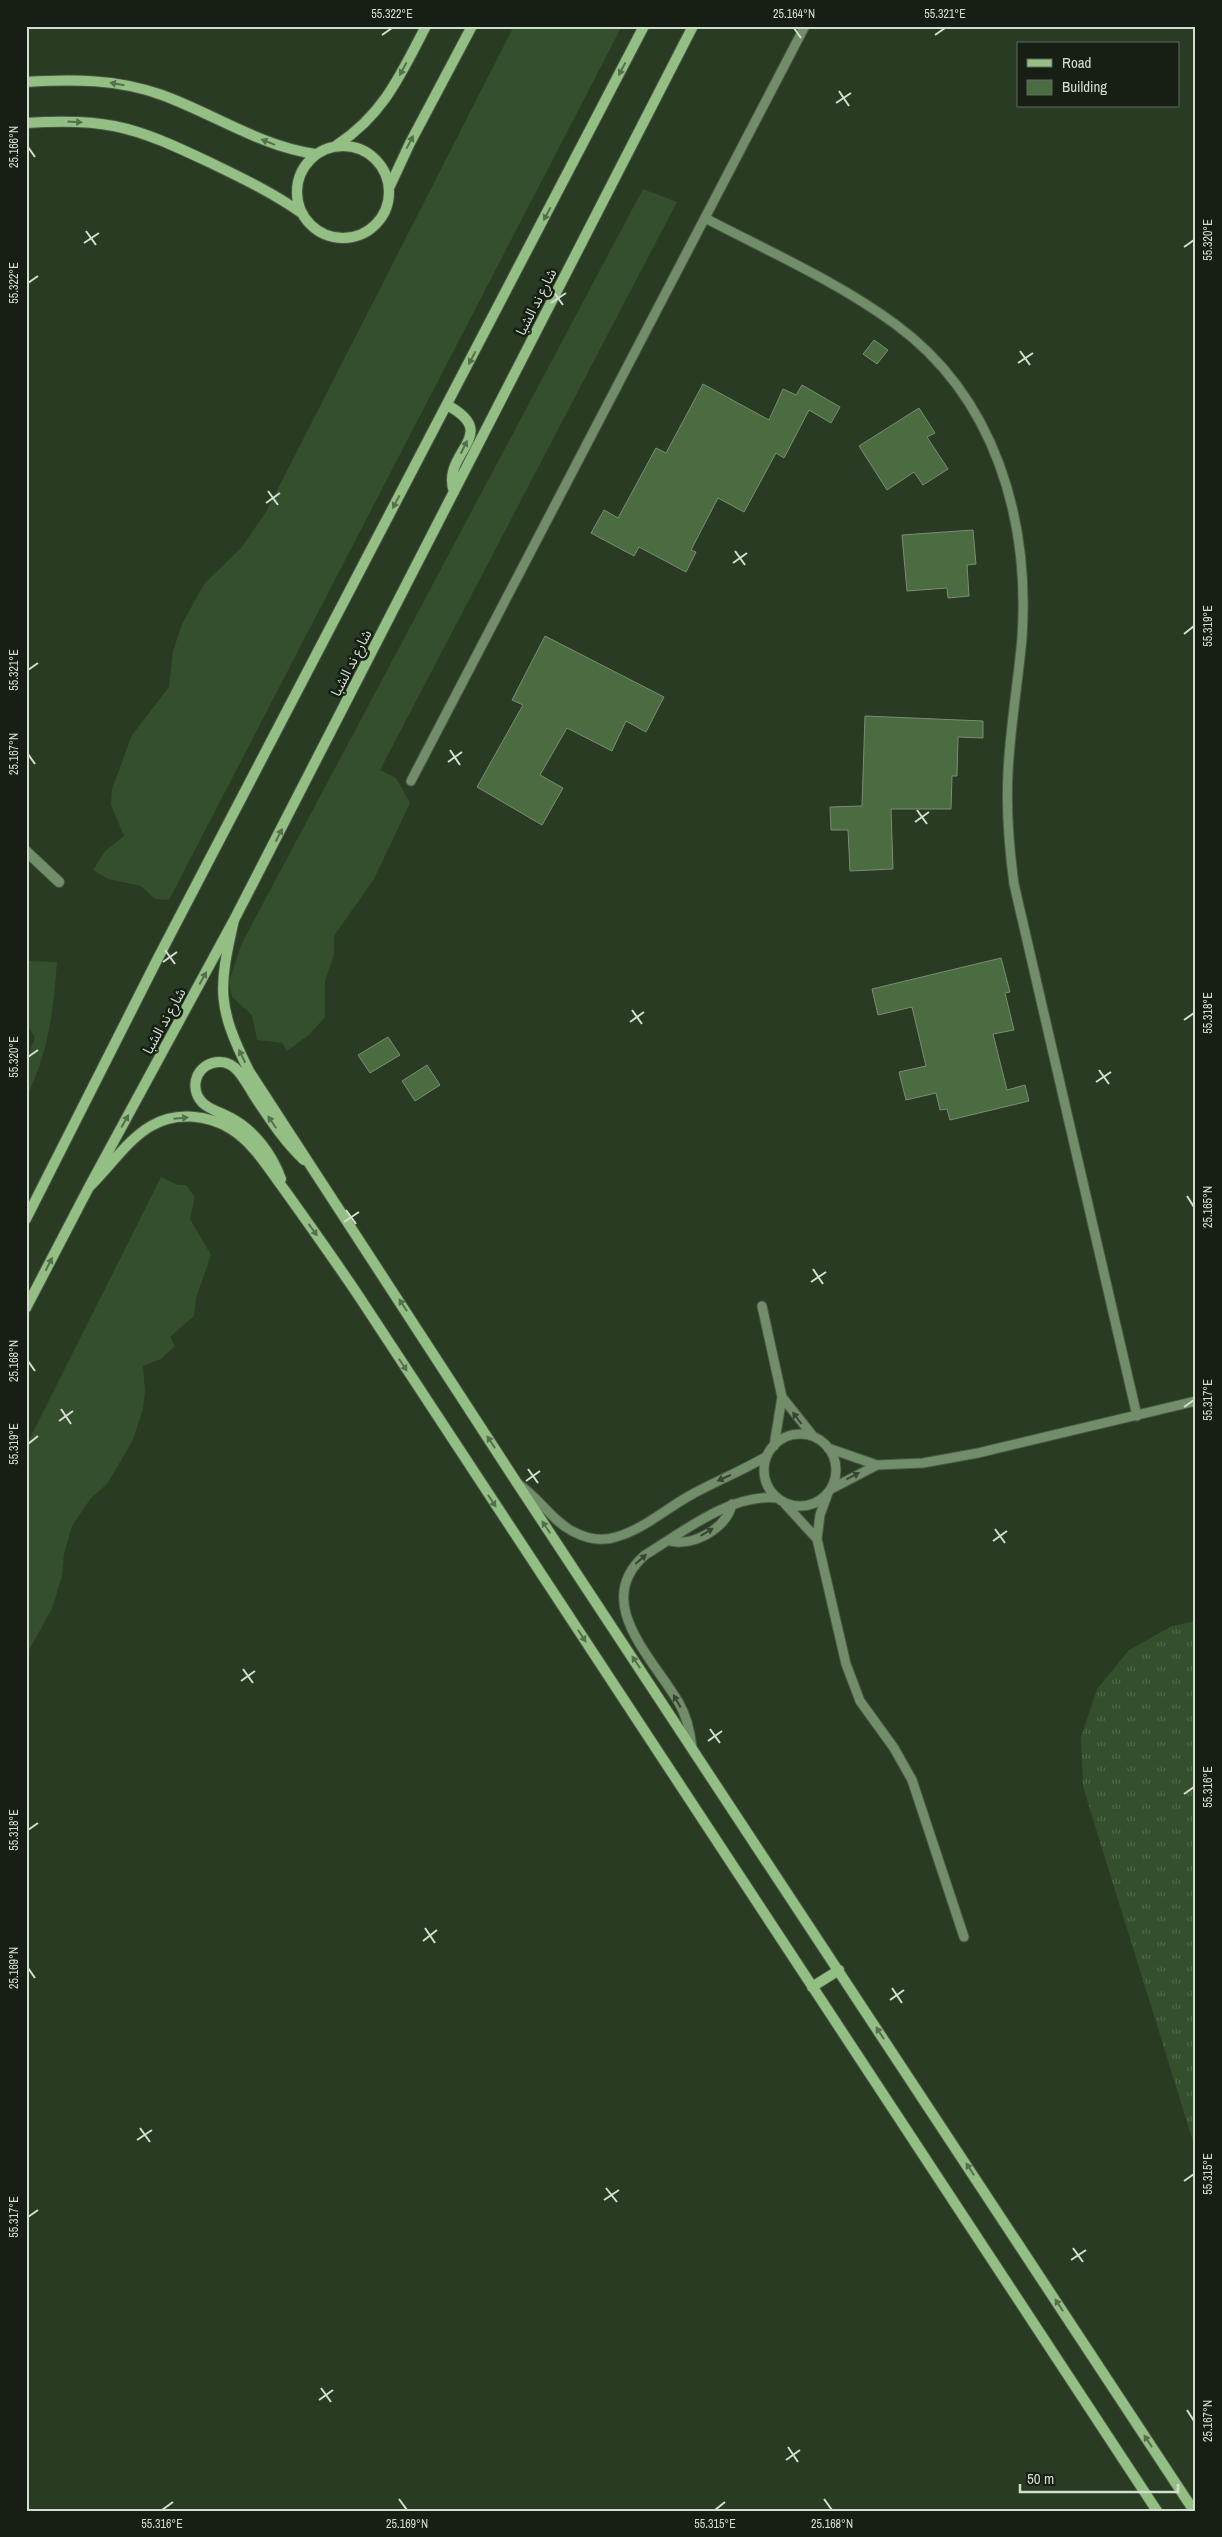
<svg xmlns="http://www.w3.org/2000/svg" width="1222" height="2537" font-family="'Archivo Narrow','Noto Sans Arabic',sans-serif">
<defs>
<pattern id="grass-tufts" width="24" height="20" patternUnits="userSpaceOnUse" patternTransform="scale(1.25)"><rect width="24" height="20" fill="#344f2b"/><path d="M3 7l-1-3M5 7V3M7 7l1-3M15 17l-1-3M17 17v-4M19 17l1-3" fill="none" stroke="#506849"/></pattern>
</defs>
<rect width="100%" height="100%" fill="#293b23"/>
<path fill="url(#grass-tufts)" d="M1196,1621v530l-113,-364 -2,-50 16,-48 32,-39 43,-24z"/>
<path fill="#344f2b" d="M514,26h108l-453,874 -14,-1 -14,-13 -33,-7 -15,-9 12,-19 19,-15 -13,-31 1,-16 20,-54 37,-48 4,-36 9,-27 22,-40 37,-36 25,-36z
M643,189l34,13 -297,568 16,8 14,25 -36,76 -40,57v19l-9,26v36l-15,17 -23,17 -5,-8 -25,-3 -5,-25 -20,-18 -3,-15 12,-37z
M27,961l30,1c-4,52 -8,89 -31,136v-39l9,-21 -9,-16z
M161,1177l17,8h8l9,12 -5,22 21,36 -15,43 -2,18 -24,21 5,9 -14,13 -18,7 2,25 -2,18 -10,31 -26,44 -16,14 -19,28 -8,28 -2,22 -10,33 -26,46v-209z"/>
<path fill="#4a6c40" stroke="#798e73" d="M874,340l14,10 -11,14 -14,-10z
M703,384l66,36 14,-31 13,6 6,-10 38,22 -9,16 -22,-13 -25,48 -8,-5 -32,59 -26,-14 -27,52 5,2 -10,20 -47,-25 -5,9 -43,-23 13,-23 14,8 38,-70 10,5z
M919,408l16,25 -8,4 21,32 -25,16 -9,-13 -27,18 -28,-44z
M973,530l3,34 -9,1 2,31 -21,2 -1,-10 -40,3 -5,-56z
M545,636l119,61 -18,35 -20,-11 -14,30 -45,-23 -27,47 23,13 -21,37 -65,-38 46,-82 -11,-5z
M865,716l118,5v17l-25,-1 -1,39h-5l-1,33h-60l2,60 -43,2 -2,-41h-17l-1,-23 32,-1z
M1001,958l9,34 -5,1 9,37 -21,4 14,56 18,-5 4,16 -79,19 -3,-11 -7,1 -4,-17 -30,7 -7,-28 27,-6 -14,-59 -34,8 -6,-26z
M388,1037l12,18 -30,18 -12,-18z
M427,1065l13,20 -25,16 -13,-20z"/>
<g fill="none" stroke-linecap="round" stroke-linejoin="round">
<defs>
<path id="lane" d="M705,218c63,33 133,64 190,106 100,73 135,195 127,314 -4,45 -12,90 -14,135 -2,37 1,74 6,111l123,532
M411,781l394,-755
M762,1306l20,91 -8,49
M782,1397l31,39
M764 1470a36 36 0 1 1 72 0a36 36 0 1 1-72 0Z
M828,1448l49,17 46,-2 55,-10 218,-52
M518,1484c20,12 33,36 54,47 13,7 29,11 44,6 26,-7 50,-28 73,-41 25,-14 53,-25 78,-40
M831,1489l46,-24
M828,1493l-8,22 -3,24 29,125 14,37 34,47 18,32 52,157
M785,1504l32,35
M670,1541c23,6 57,-13 62,-37
M692,1747c-2,-17 -5,-30 -13,-44 -26,-45 -88,-101 -34,-148 38,-23 86,-62 132,-57"/>
<path id="street" d="M26,851l33,31"/>
<path id="secondary" d="M26,82c47,-3 92,-3 136,13 52,19 98,51 153,59
M26,123c29,-2 59,-3 88,3 35,7 67,23 99,38 31,15 62,30 90,50
M337,145c47,-31 64,-71 89,-119
M297 192a46 46 0 1 1 92 0a46 46 0 1 1-92 0Z
M390,186l20,-43 62,-117
M447,405c56,30 -7,47 7,87
M234,920c-16,70 -17,86 15,151l268,412 677,1028
M281,1179c-9,-25 -26,-48 -50,-61 -9,-5 -20,-8 -27,-14 -7,-6 -10,-15 -8,-24 4,-17 26,-24 39,-12 9,8 15,22 22,32 14,21 28,42 47,60
M89,1187c20,-19 39,-48 62,-61 25,-15 57,-11 80,3 23,14 39,42 55,63 25,35 50,70 74,106l797,1213
M26,1219l132,-261 486,-932
M26,1308l63,-121 145,-267 459,-894
M812,1987l27,-17"/>
</defs>
<use href="#lane" stroke="#485842" stroke-width="11"/>
<use href="#street" stroke="#485842" stroke-width="12"/>
<use href="#secondary" stroke="#485842" stroke-width="12"/>
<use href="#lane" stroke="#728d69" stroke-width="9"/>
<use href="#street" stroke="#728d69" stroke-width="10"/>
<use href="#secondary" stroke="#93bf85" stroke-width="10"/>
</g>
<defs><path id="oneway-solid" d="M-6-.8H1V-3.2L6.5 0L1 3.2V.8H-6Z" transform="scale(1.25)"/></defs>
<g fill="#556f4d">
<use href="#oneway-solid" transform="translate(403 69) rotate(118)"/>
<use href="#oneway-solid" transform="translate(622 69) rotate(118)"/>
<use href="#oneway-solid" transform="translate(117 84) rotate(-170)"/>
<use href="#oneway-solid" transform="translate(75 122) rotate(3)"/>
<use href="#oneway-solid" transform="translate(268 142) rotate(-158)"/>
<use href="#oneway-solid" transform="translate(410 142) rotate(-62)"/>
<use href="#oneway-solid" transform="translate(547 214) rotate(118)"/>
<use href="#oneway-solid" transform="translate(472 358) rotate(118)"/>
<use href="#oneway-solid" transform="translate(464 447) rotate(-64)"/>
<use href="#oneway-solid" transform="translate(396 502) rotate(118)"/>
<use href="#oneway-solid" transform="translate(279 835) rotate(-63)"/>
<use href="#oneway-solid" transform="translate(203 978) rotate(-61)"/>
<use href="#oneway-solid" transform="translate(242 1056) rotate(-116)"/>
<use href="#oneway-solid" transform="translate(181 1118) rotate(-5)"/>
<use href="#oneway-solid" transform="translate(125 1121) rotate(-61)"/>
<use href="#oneway-solid" transform="translate(272 1122) rotate(-124)"/>
<use href="#oneway-solid" transform="translate(313 1230) rotate(54)"/>
<use href="#oneway-solid" transform="translate(49 1264) rotate(-63)"/>
<use href="#oneway-solid" transform="translate(403 1305) rotate(-123)"/>
<use href="#oneway-solid" transform="translate(403 1365) rotate(57)"/>
<use href="#oneway-solid" transform="translate(491 1442) rotate(-123)"/>
<use href="#oneway-solid" transform="translate(492 1501) rotate(57)"/>
<use href="#oneway-solid" transform="translate(546 1527) rotate(-124)"/>
<use href="#oneway-solid" transform="translate(582 1636) rotate(57)"/>
<use href="#oneway-solid" transform="translate(636 1662) rotate(-124)"/>
<use href="#oneway-solid" transform="translate(880 2033) rotate(-123)"/>
<use href="#oneway-solid" transform="translate(970 2169) rotate(-123)"/>
<use href="#oneway-solid" transform="translate(1059 2305) rotate(-123)"/>
<use href="#oneway-solid" transform="translate(1148 2441) rotate(-123)"/>
</g>
<g fill="#374632">
<use href="#oneway-solid" transform="translate(797 1418) rotate(-127)"/>
<use href="#oneway-solid" transform="translate(853 1476) rotate(-27)"/>
<use href="#oneway-solid" transform="translate(724 1478) rotate(156)"/>
<use href="#oneway-solid" transform="translate(707 1532) rotate(-31)"/>
<use href="#oneway-solid" transform="translate(641 1559) rotate(-41)"/>
<use href="#oneway-solid" transform="translate(677 1701) rotate(-120)"/>
</g>
<path fill="none" stroke="#d3ded0" stroke-width="2" d="M794,28l7,10M382,35l10,-7M935,35l10,-7M839,91l10,15M836,103l15,-10M28,147l7,10M86,231l10,14M84,243l15,-10M1184,247l10,-7M28,283l10,-7M553,291l10,14M551,303l15,-10M1020,351l10,14M1018,363l15,-10M268,491l10,14M266,503l14,-10M735,551l10,14M733,563l14,-10M1184,634l10,-8M28,670l10,-7M450,750l10,15M28,754l7,10M448,762l14,-10M917,810l10,14M915,822l14,-10M165,950l10,14M163,962l14,-10M632,1010l10,14M1184,1020l10,-7M630,1022l14,-10M28,1057l10,-7M1099,1070l10,14M1096,1082l15,-10M1187,1196l7,11M346,1210l10,14M344,1222l15,-10M813,1269l10,15M811,1282l15,-10M28,1361l7,10M1184,1407l10,-7M61,1409l10,15M59,1421l14,-10M28,1444l10,-8M528,1469l10,14M526,1481l14,-10M995,1529l10,14M993,1541l14,-10M243,1669l10,14M241,1681l14,-10M710,1729l10,14M708,1741l14,-10M1184,1794l10,-7M28,1830l10,-7M425,1928l10,15M423,1941l14,-11M28,1968l7,10M892,1988l10,15M890,2000l14,-10M140,2128l10,14M137,2140l15,-10M1184,2181l10,-7M606,2188l11,14M604,2200l15,-10M28,2217l10,-7M1073,2248l10,14M1071,2260l15,-10M321,2388l10,14M319,2400l14,-10M1187,2410l7,11M788,2447l10,15M786,2460l14,-10M399,2499l8,11M824,2499l8,11M162,2510l11,-8M715,2510l10,-8"/>
<g text-anchor="middle" dominant-baseline="central" stroke-width="5" stroke-linejoin="round" paint-order="stroke">
<g font-size="14" fill="#d3ded0" stroke="#171f15">
<text transform="translate(536 302) rotate(-63)">شارع ند الشبا</text>
<text transform="translate(351 663) rotate(-63)">شارع ند الشبا</text>
<text transform="translate(164 1021) rotate(-61)">شارع ند الشبا</text>
</g>
</g>
<rect width="1222" height="2537" fill="none" stroke="#171f15" stroke-width="55"/>
<rect x="1017" y="42" width="162" height="65" fill="#171f15" stroke="#626b60"/>
<rect x="1027" y="59" width="25" height="8" fill="#93bf85" stroke="#626b60"/>
<text x="1062" y="68" font-size="15" fill="#d3ded0">Road</text>
<rect x="1027" y="80" width="25" height="15" fill="#4a6c40" stroke="#626b60"/>
<text x="1062" y="92" font-size="15" fill="#d3ded0">Building</text>
<path d="M1020 2484v8h158v-8" fill="none" stroke="#d3ded0" stroke-width="2.5"/>
<text x="1027" y="2484" font-size="15" fill="#d3ded0" stroke="#171f15" stroke-width="4" paint-order="stroke">50 m</text>
<rect x="28" y="28" width="1166" height="2482" fill="none" stroke="#d3ded0" stroke-width="2"/>
<g font-size="12" text-anchor="middle" fill="#d3ded0">
<text x="392" y="18">55.322°E</text>
<text x="794" y="18">25.164°N</text>
<text x="945" y="18">55.321°E</text>
<text transform="translate(14 147) rotate(-90)" y="4">25.166°N</text>
<text transform="translate(1208 240) rotate(-90)" y="4">55.320°E</text>
<text transform="translate(14 283) rotate(-90)" y="4">55.322°E</text>
<text transform="translate(1208 626) rotate(-90)" y="4">55.319°E</text>
<text transform="translate(14 670) rotate(-90)" y="4">55.321°E</text>
<text transform="translate(14 754) rotate(-90)" y="4">25.167°N</text>
<text transform="translate(1208 1013) rotate(-90)" y="4">55.318°E</text>
<text transform="translate(14 1057) rotate(-90)" y="4">55.320°E</text>
<text transform="translate(1208 1207) rotate(-90)" y="4">25.165°N</text>
<text transform="translate(14 1361) rotate(-90)" y="4">25.168°N</text>
<text transform="translate(1208 1400) rotate(-90)" y="4">55.317°E</text>
<text transform="translate(14 1444) rotate(-90)" y="4">55.319°E</text>
<text transform="translate(1208 1787) rotate(-90)" y="4">55.316°E</text>
<text transform="translate(14 1830) rotate(-90)" y="4">55.318°E</text>
<text transform="translate(14 1968) rotate(-90)" y="4">25.169°N</text>
<text transform="translate(1208 2174) rotate(-90)" y="4">55.315°E</text>
<text transform="translate(14 2217) rotate(-90)" y="4">55.317°E</text>
<text transform="translate(1208 2421) rotate(-90)" y="4">25.167°N</text>
<text x="162" y="2528">55.316°E</text>
<text x="407" y="2528">25.169°N</text>
<text x="715" y="2528">55.315°E</text>
<text x="832" y="2528">25.168°N</text>
</g>
</svg>
